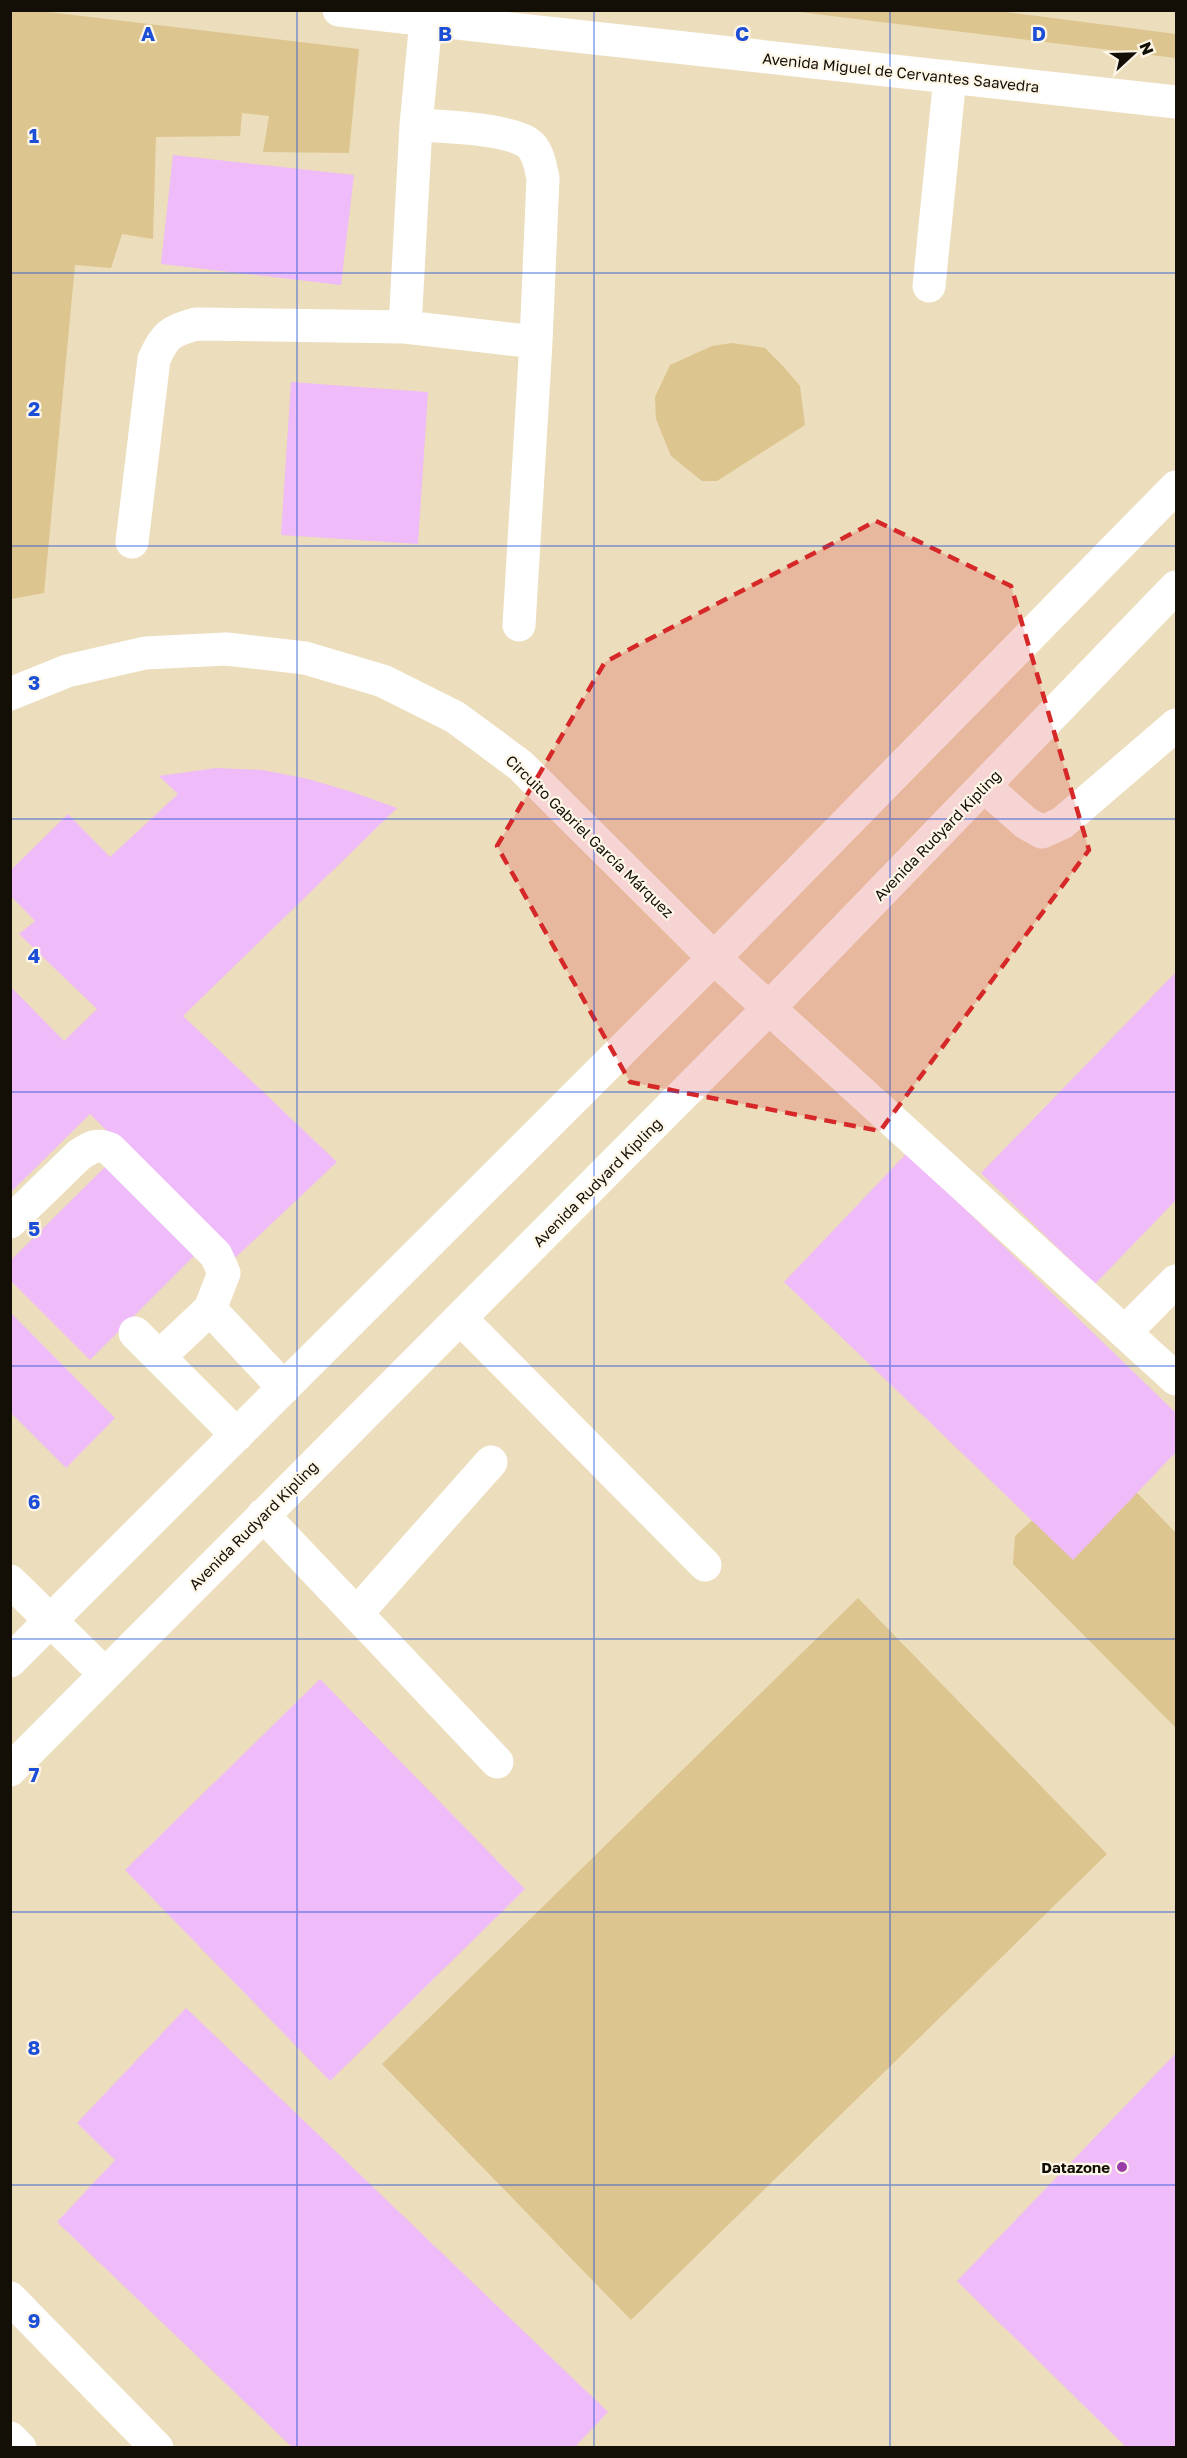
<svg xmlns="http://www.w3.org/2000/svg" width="1187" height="2458" font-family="'Golos Text',sans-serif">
<rect width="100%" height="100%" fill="#f5e9cf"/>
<path fill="#ecddbc" d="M11,11h1165v2436l-1165,1z"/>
<path fill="#ddc58f" d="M11,10l29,1 319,38 -10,104 -86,-1 6,-36 -27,-3 -2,23 -84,1 -3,102 -31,-5 -11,34 -36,-3 -31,328 -33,6z
M791,11l200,-1 185,24v24z
M732,343l33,5 18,18 17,20 5,39 -88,56h-15l-31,-25 -15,-37 -1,-22 15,-32 42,-19z
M1087,1470h28l61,63v195l-163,-164 2,-28z
M858,1598l249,256 -476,466 -249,-256z"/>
<path fill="#efbbf8" d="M173,155l181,20 -13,110 -180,-21z
M291,382l137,10 -10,152 -137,-9z
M216,768l47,2 45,9 44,13 45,16 -214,208 154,146 -103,97 -144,-145 -80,79v-207l54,55 33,-32 -78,-75 16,-13 -25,-26v-24l58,-57 42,43 68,-63 -19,-18z
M1176,972v228l-81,84 -114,-111z
M907,1153l269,260v39l-103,108 -289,-278z
M109,1163l89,89 -108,108 -80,-80v-19z
M10,1312l105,106 -49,50 -56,-56z
M320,1679l205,210 -195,192 -205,-211z
M186,2008l422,404 -34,36h-281l-236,-226 58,-62 -38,-37z
M1176,2053v395h-49l-170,-167z"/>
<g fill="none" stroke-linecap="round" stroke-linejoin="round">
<path stroke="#fff" stroke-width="33" d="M339,10l837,92
M427,10l-11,115 -11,202 131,15 -17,283
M416,125c26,1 93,4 112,18 11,8 12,23 15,35l-7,164
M929,286l21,-209
M132,542l22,-183c11,-24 16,-28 42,-35l209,3
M10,694l57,-23 78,-18 81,-4 79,9 78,23 72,36 65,48 194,193 462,421
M984,786l42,37 16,9 20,-9 114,-98
M10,1222l69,-67c12,-8 18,-12 31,-6l106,106 8,18 -14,36 74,79
M210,1309l-51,48 78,78
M460,1318l245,247
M1125,1332l51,-51
M135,1333l24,24
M263,1515l234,247
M10,1581l95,93
M357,1613l134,-151
M10,1661l704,-703 462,-471
M10,1770l759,-762 407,-421
M10,2298l147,150
M10,2438l10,10"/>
</g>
<path fill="#d62828" fill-opacity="0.2" stroke="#d62828" stroke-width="4.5" stroke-dasharray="12 8" stroke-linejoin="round" d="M876,521l135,65 78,264 -209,281 -250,-49 -133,-236 108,-184z"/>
<path fill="none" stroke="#1d4ed8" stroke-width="1.5" stroke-opacity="0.55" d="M297,10v2438M594,10v2438M890,10v2438M10,273h1166M10,546h1166M10,819h1166M10,1092h1166M10,1366h1166M10,1639h1166M10,1912h1166M10,2185h1166"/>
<circle fill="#993ea9" stroke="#fef7e7" stroke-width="2" cx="1122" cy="2167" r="6"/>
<g text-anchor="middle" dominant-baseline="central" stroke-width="4.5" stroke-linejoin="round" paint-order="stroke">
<g font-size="15" fill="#130f07" stroke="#fef7e7">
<text transform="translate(901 72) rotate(6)">Avenida Miguel de Cervantes Saavedra</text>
<text transform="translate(937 835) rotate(-46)">Avenida Rudyard Kipling</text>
<text transform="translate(590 836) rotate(44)">Circuito Gabriel García Márquez</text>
<text transform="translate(597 1182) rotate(-45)">Avenida Rudyard Kipling</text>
<text transform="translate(253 1525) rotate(-45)">Avenida Rudyard Kipling</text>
</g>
<g font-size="15" font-weight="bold" fill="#130f07" stroke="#fef7e7" text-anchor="end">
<text x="1110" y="2167">Datazone</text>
</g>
</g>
<g font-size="20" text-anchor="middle" font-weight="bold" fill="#1d4ed8" stroke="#fef7e7" stroke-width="4.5" stroke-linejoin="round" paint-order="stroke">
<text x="148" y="41">A</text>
<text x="445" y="41">B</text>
<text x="742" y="41">C</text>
<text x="1039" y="41">D</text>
<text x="34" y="143">1</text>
<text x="34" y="416">2</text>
<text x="34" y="690">3</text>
<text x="34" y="963">4</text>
<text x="34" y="1236">5</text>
<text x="34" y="1509">6</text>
<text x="34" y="1782">7</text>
<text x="34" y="2055">8</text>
<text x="34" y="2328">9</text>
</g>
<rect width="1187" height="2458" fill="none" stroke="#130f07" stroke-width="24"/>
<g transform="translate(1133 54) rotate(68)" stroke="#fef7e7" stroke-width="4.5" paint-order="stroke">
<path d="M0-4.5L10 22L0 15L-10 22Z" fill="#130f07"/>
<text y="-9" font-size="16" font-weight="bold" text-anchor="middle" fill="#130f07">N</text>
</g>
</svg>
